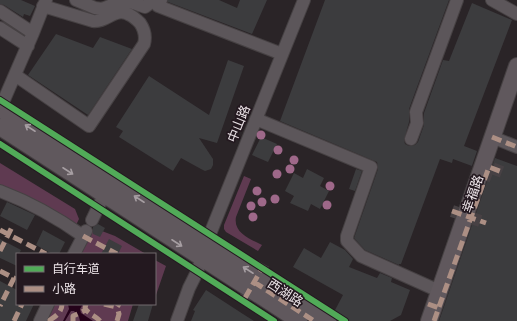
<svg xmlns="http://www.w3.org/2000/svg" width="517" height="321" font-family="'Sofia Sans Condensed','Noto Sans SC',sans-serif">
<rect width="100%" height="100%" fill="#2a2427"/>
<path fill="#5f3a51" d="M0,163l75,46 4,10 -4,8 -75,-40z
M244,176l7,3 -15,38c-3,16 14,22 26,28l-4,6 -32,-19 -2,-3v-4z
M94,228l21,8 31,18h-65z
M155,260l11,6 -10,29 -1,-1z
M55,304h78l-5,17h-81z"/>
<path fill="#25031a" d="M68,304h15l-3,5 1,4 12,8h-13l-1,-4 -5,-6h-3l-6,10h-2l6,-12z"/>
<path fill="#3c3c3e" d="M0,0h21l14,6 -5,10 -6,-2 -1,3 -19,-12 -4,-1z
M168,0h51l18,8 3,-8h27l-15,34 -84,-32z
M325,0h124l-40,109v13l-5,18 1,4 4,2 6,-1 3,-3 6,-17v-12l19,-53 6,1 23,-58 40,17 -48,126 13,5 -44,129 39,-114 -19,-7 -1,4 -12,-4 -39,105h-2v1l-34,-15 -11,-12 24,-69 -1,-7 -97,-41z
M56,34l37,14 7,-11 32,12 -44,66 -60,-40z
M228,60l16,6 -27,77 -18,-5 14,21v6l-2,4 -6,2 -4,-2 -20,-11 -8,13 -54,-34 4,-6 -7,-4 33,-51 60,39z
M261,137l16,7 -9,18 -16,-7z
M495,158l22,8v155h-78z
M307,169l17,9 -4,8 9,5 -9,18 -9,-5 -3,7 -18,-8 4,-7 -9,-5 9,-18 9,5z
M356,169l6,2 -7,20 -6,-2z
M7,202l28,13 -8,15 -27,-14z
M98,224l7,4 -5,9 -7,-3v-7z
M43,230l22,12 -6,12h-7l-16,-9z
M0,239l21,11 -2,4h-2v12l-17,-8z
M109,239l13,7 -4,8h-17z
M330,242l15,8 8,9 -4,8 28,11 3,-5 12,5 -1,4 19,8 -9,25 -11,6h-53l-1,-5 -3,-3 -22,-14 23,13 9,-17 -50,-28 11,-19 17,10z
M0,281l17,9v14h17l-8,17h-26z
M206,290l37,24 11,7h-63l4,-10 -2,-1z
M139,304h14l-5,17h-15z"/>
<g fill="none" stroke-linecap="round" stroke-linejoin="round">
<path stroke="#474144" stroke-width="12" stroke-dasharray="12 6" stroke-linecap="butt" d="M484,180l5,-13 13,5
M452,211l34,12
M245,298l19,-34"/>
<defs>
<path id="minor" d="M76,0l19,8 7,1 20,-8h6l17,6 4,-3 2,-4
M161,0l-3,6 124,48
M492,0l25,14
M0,11l33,22
M0,28l28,18
M15,75l74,51 55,-82c2,-7 0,-15 -4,-21 -3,-3 -6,-6 -10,-8 -15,-9 -23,8 -37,6l-50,-15
M0,109l33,-76 13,-33
M256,119l115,48 -24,69v5l14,15 78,35
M492,137l25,10
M411,139l6,-16 -1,-11 41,-112
M0,191c29,11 58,27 83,45
M92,220l12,-25
M74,254l12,-23
M40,321l8,-17
M177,321l12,-33 8,-16 13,-38 94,-234"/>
<path id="major" d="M0,109l328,212
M0,127l299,194
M429,321l88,-255"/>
</defs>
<use href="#minor" stroke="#464143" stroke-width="14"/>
<use href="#major" stroke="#464143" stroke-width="18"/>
<use href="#minor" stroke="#5c565a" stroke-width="12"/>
<use href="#major" stroke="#60585d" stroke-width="16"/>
<path stroke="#ac8f84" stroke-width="5" stroke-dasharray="10 5" stroke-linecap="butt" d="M492,137l25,10
M452,211l34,12
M0,230l46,24
M83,236l34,18
M0,251l12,-24
M0,271l14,7 -14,28
M254,282l60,39
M245,298l19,-33
M86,304l-1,4c3,6 11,8 15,13
M104,304l13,3
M428,304l11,4
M14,321l8,-17
M51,321l-1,-1c6,-4 12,-8 12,-16
M73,321v-5l13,-6
M117,321l2,-7 -2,-7 2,-3
M434,321l55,-154 13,5"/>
<defs>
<path id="cycleway" d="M0,100l345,221
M0,144l274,177"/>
</defs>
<use href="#cycleway" stroke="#23181f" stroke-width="8"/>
<use href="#cycleway" stroke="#51ab58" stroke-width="6"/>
</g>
<g fill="#9e6889">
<circle cx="261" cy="135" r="4.5"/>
<circle cx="278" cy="150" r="4.5"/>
<circle cx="294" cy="160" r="4.5"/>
<circle cx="290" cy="169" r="4.5"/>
<circle cx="277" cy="174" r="4.5"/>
<circle cx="330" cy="186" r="4.5"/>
<circle cx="257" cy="191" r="4.5"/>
<circle cx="275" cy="199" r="4.5"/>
<circle cx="262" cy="202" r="4.5"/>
<circle cx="327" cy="205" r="4.5"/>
<circle cx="251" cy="206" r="4.5"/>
<circle cx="253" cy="217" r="4.5"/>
</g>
<defs><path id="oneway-shaft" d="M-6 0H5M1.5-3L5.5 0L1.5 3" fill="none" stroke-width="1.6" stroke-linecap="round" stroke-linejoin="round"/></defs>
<g stroke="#a69ea2">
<use href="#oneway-shaft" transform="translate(30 128) rotate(-147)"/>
<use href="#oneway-shaft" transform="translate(68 171) rotate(33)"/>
<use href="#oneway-shaft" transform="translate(139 199) rotate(-147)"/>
<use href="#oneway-shaft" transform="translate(177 243) rotate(33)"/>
<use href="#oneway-shaft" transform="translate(248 270) rotate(-147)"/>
</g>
<g text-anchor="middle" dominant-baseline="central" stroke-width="3.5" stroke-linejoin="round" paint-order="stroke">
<g font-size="13" fill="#ece4e8" stroke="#23181f">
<text transform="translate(239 124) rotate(-68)">中山路</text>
<text transform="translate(473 194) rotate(-71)">幸福路</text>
<text transform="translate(285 293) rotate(33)">西湖路</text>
</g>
</g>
<rect x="16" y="253" width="140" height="52" fill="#23181f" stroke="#736a6f"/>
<rect x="24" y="266" width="20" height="6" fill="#51ab58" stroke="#736a6f"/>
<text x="52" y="273" font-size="12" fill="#ece4e8">自行车道</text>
<rect x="24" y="286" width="20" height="6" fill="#ac8f84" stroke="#736a6f"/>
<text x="52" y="293" font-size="12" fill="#ece4e8">小路</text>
</svg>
